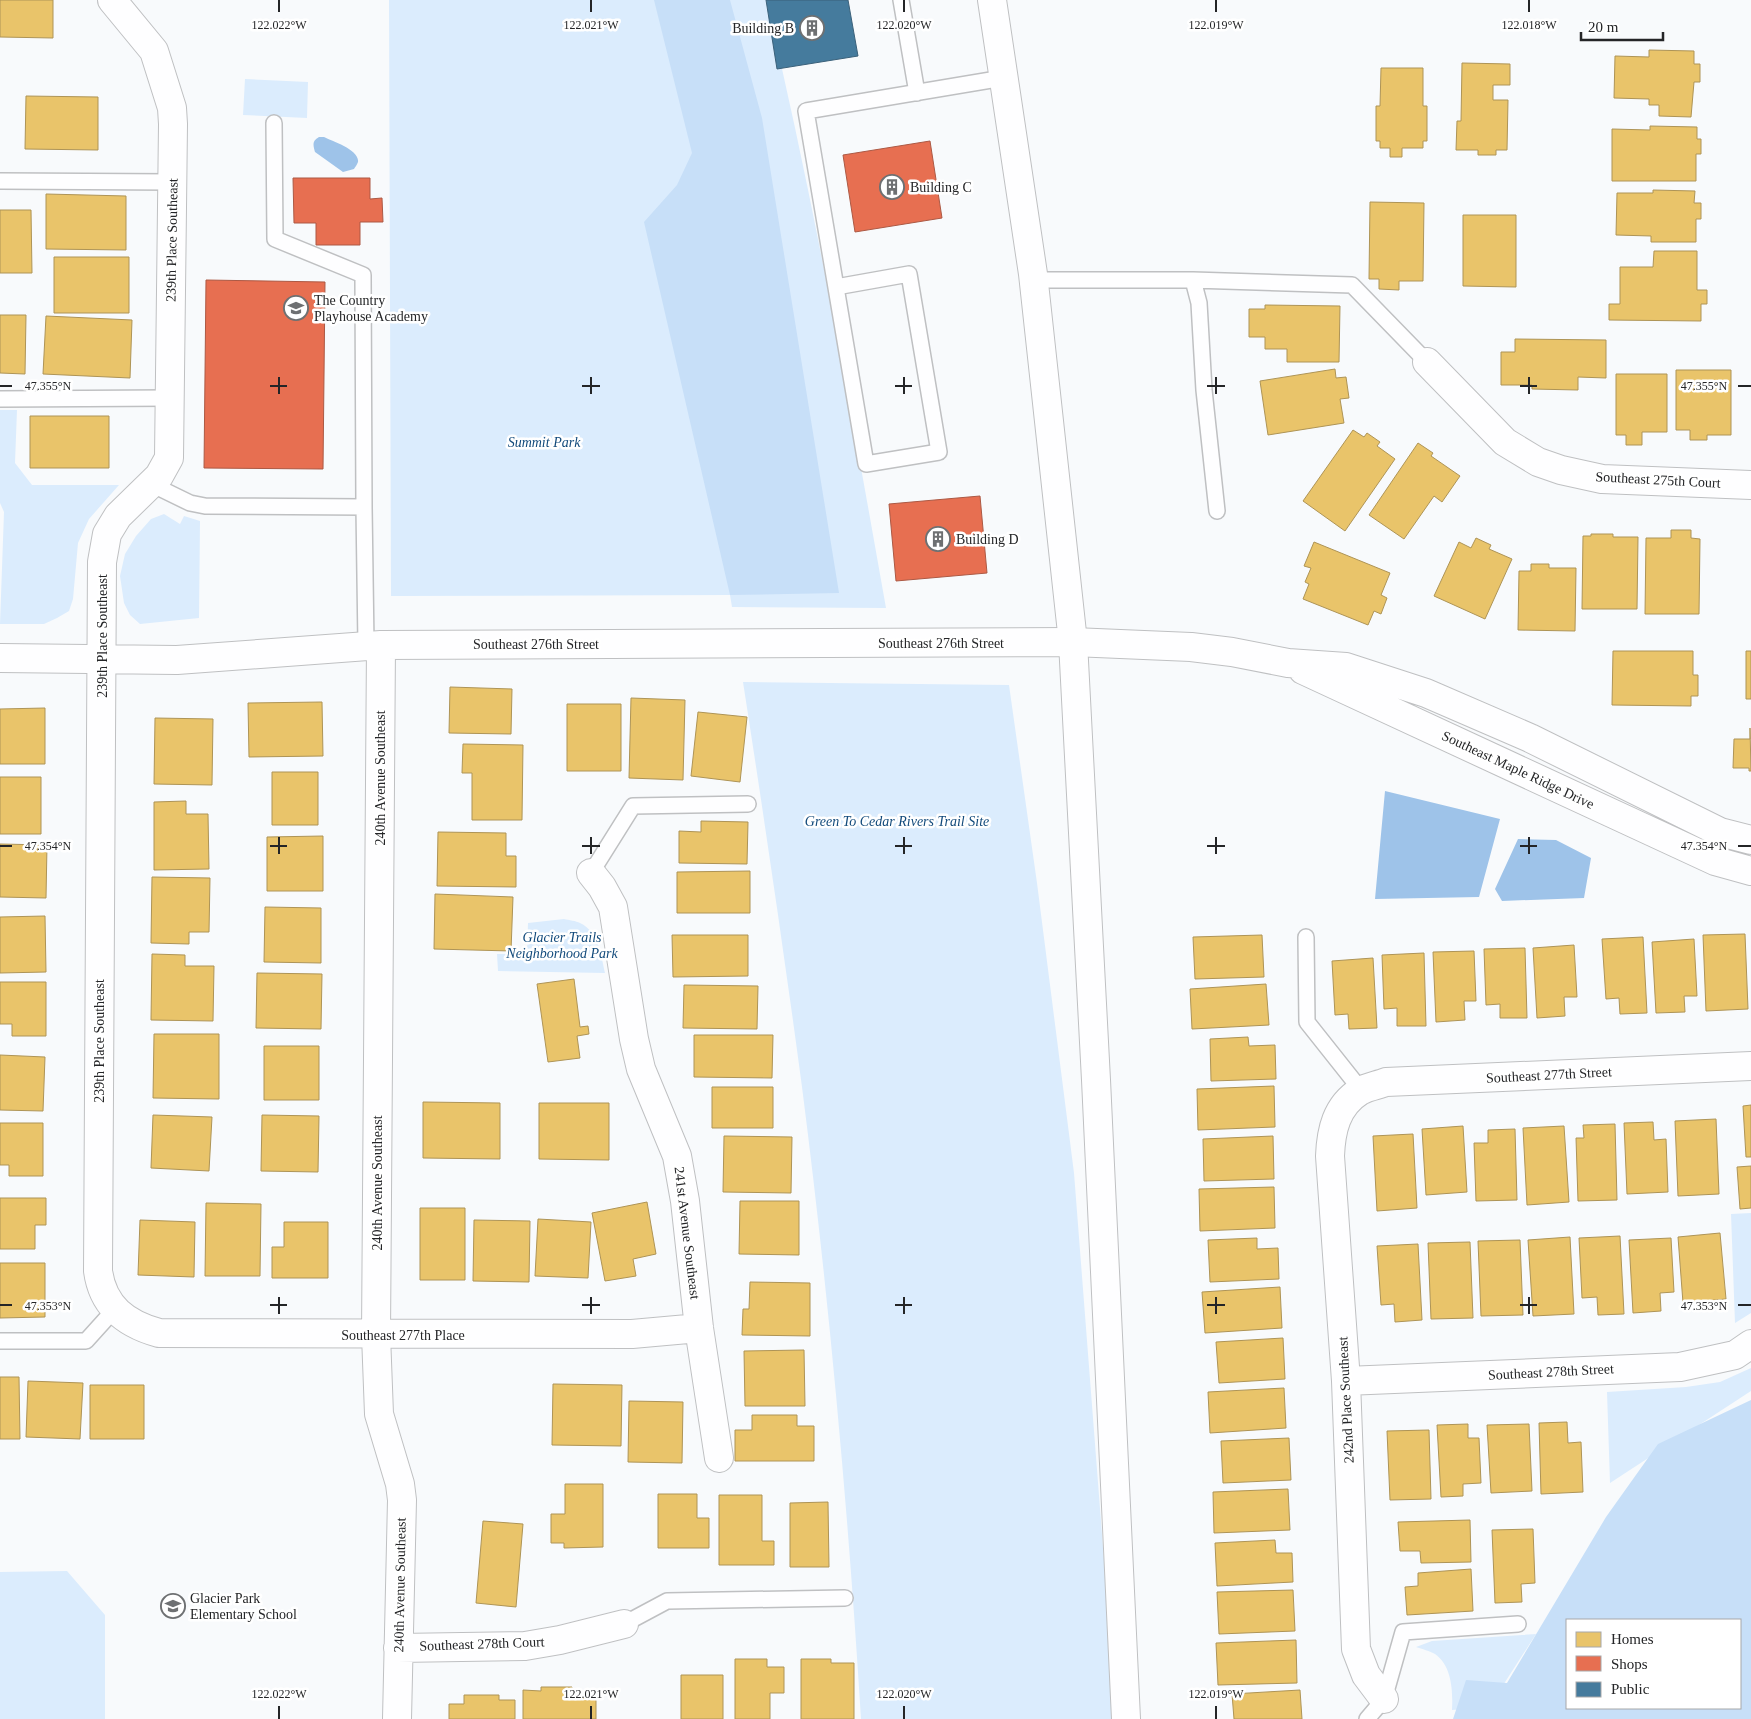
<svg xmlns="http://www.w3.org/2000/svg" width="1751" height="1719" font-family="'Times New Roman',serif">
<rect width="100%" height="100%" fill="#f8fafc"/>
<path fill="#dbecfd" d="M389,0h377c48,200 84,405 120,608l-154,-1 -2,-12 -339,1z
M245,79l63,3 -1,36 -64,-3z
M0,410h17l-2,53 17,22h87l-30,34 -11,24 -5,56 -4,12 -12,7 -13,6h-44l4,-112 -4,-9z
M164,514l16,10 4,-8 16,5 -1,97 -59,6 -10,-9 -6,-12 -4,-27 5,-22 11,-18 15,-17z
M743,682l266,3 28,198 37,290 30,387 9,159h-252c-13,-211 -32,-422 -59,-632 -18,-135 -38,-270 -59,-405z
M564,919c5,1 12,2 16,4 19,9 21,32 25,50l-107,-2 -1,-17h30l1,-31z
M1751,1213v100l-16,10 -4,-109z
M1751,1368v23l-141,92 -3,-91 79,-5 34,-5z
M67,1571l38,44v104h-105v-147z
M1536,1634l-47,73 -37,3c1,-19 0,-44 -17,-56 -5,-3 -13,-5 -19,-7l16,-6z"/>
<path fill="#c7dff8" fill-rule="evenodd" d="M654,0h76l32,118 77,475 -109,2 -86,-373 33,-37 15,-32z
M1751,1400v319h-298l13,-39 41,3 99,-166 52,-73zM1740,1620v88h-173v-88z"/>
<path fill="#9ec3e9" d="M319,137h5c8,4 36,13 34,25 -1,3 -3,5 -4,7l-11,3 -28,-20c-2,-7 -3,-11 4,-15z
M1385,791l115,28 -21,78 -104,2z
M1518,839l38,1 35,18 -7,40 -82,3 -7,-12z"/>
<path fill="#e9c46a" stroke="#ae9456" d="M0,0h53v38l-53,-1z
M1649,50l45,1v13h6v18h-6l-3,35 -32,-1v-11h-10v-6l-35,-1 1,-42 34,1z
M1462,63l48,1v21h-17v15h15l-1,50h-11v5h-18v-5h-22l1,-29h4z
M1381,68h42v38h4v35h-4v7h-21v9h-12v-9h-10v-7h-4v-35h4z
M26,96l72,1v53l-73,-1z
M1650,126l47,1v12h4v15h-5v27h-84v-52l38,1z
M1653,190l42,1 -1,12h7v16h-5v23h-45v-6l-35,-1 1,-42h36z
M46,194l80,2v54l-80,-1z
M1370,202l54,1 -1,78h-24v9l-20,-1v-10h-10z
M0,210h31l1,63h-32z
M1463,215h53v72l-53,-1z
M1654,251h43v39h10v14h-6v17l-92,-1v-16h11v-37h33z
M54,257h75v56h-75z
M1265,305l75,1 -1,56h-52v-13h-22v-12h-16v-28h16z
M0,315h26l-1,59 -25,-1z
M46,316l86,4 -2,58 -87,-4z
M1515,339l91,1v38l-28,-1v13l-46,-1v-4h-31v-33h14z
M1335,369l1,9 10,-1 3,21 -9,1 4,24 -76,12 -8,-54z
M1676,370h55v65h-24v5h-17v-10h-14z
M1616,374h51v58h-25v13h-16v-10h-10z
M30,416h79v52h-79z
M1353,430l11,7 3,-4 13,9 -3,4 18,13 -50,72 -42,-30z
M1418,443l15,10 -2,3 29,20 -18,26 -8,-6 -30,43 -35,-24z
M1671,530h20v8l9,1 -1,75h-54l1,-76h25z
M1591,534h22v3h25l-1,72h-55l1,-73h8z
M1476,538l15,7 -2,4 23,10 -27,60 -51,-23 25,-54 12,6z
M1314,542l76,31 -9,22 6,3 -6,16 -7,-3 -6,14 -65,-26 6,-15 -4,-2 6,-14 -7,-2z
M1531,564h18v4h27l-1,63 -57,-1 1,-59h12z
M1613,651h80v24h5v21h-7v10l-79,-1z
M1746,651h5v48h-5z
M450,687l62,2 -1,45 -62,-1z
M631,698l54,2 -2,80 -54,-2z
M322,702l1,54 -74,1 -1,-54z
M567,704h54v67h-54z
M45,708v56h-45v-55z
M698,712l49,5 -7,65 -49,-6z
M155,718l58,1 -1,66 -58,-1z
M1750,728l1,43h-2v-3h-16l1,-29h16z
M463,744l60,1 -1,75h-50v-47h-10z
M272,772h46v53h-46z
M0,777h41v57h-41z
M186,801v13h22l1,55 -55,1v-68z
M701,821l47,1 -1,42 -68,-1v-32l22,1z
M438,832l68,1v23h10v31l-79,-1z
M323,836v55h-56v-54z
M0,844l47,1 -1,53 -46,-1z
M750,871v42h-73v-41z
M152,877l58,1 -1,54h-20v12l-38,-1z
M435,894l78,3 -2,54 -77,-2z
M265,907l56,1v55l-57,-1z
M45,916l1,56 -46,1v-56z
M1745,934l3,75 -42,2 -3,-76z
M672,935h76v41l-75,1z
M1262,935l2,42 -69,2 -2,-42z
M1643,937l4,76 -27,1 -1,-16 -13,1 -4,-60z
M1694,939l3,57h-13l1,16 -29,1 -4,-71z
M1574,945l3,52h-13l1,19 -28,2 -4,-70z
M1525,948l2,70h-27v-14l-14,1 -2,-56z
M1474,951l2,50h-12l1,19 -29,2 -3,-70z
M1424,953l2,73h-29v-18l-13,1 -2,-54z
M152,954l33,1v11h29l-1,55 -62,-1z
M1373,958l4,70 -28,1 -1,-15 -13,1 -3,-54z
M257,973l65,1 -1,55 -65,-1z
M574,979l6,48 8,-1 1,8 -12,2 3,22 -32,4 -11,-78z
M0,982h46v54h-34v-12h-12z
M1266,984l3,41 -77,4 -2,-40z
M684,985l74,1 -1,43 -74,-1z
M154,1034h65v65l-66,-1z
M694,1035h79l-1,43 -78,-1z
M1248,1037l1,9 26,-1 1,34 -65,2 -1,-42z
M264,1046h55v54h-55z
M0,1055l45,2 -2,54 -43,-1z
M1274,1086l1,41 -77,3 -1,-41z
M712,1087h61v41h-61z
M423,1102l77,1v56l-77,-1z
M539,1103h70v57l-70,-1z
M1751,1105v52h-5l-3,-51z
M153,1115l59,2 -3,54 -58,-3z
M262,1115l57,1 -1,56 -57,-1z
M1716,1119l3,75 -41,2 -3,-75z
M1653,1122l1,18 12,-1 2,53 -41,2 -3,-71z
M0,1123h43v53h-34v-11h-9z
M1615,1124l2,76 -39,1 -2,-63h8l-1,-13z
M1463,1126l4,66 -41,3 -4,-66z
M1564,1126l5,76 -42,3 -4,-77z
M1515,1129l2,71 -41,1 -2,-58h14v-13z
M1413,1134l4,74 -40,3 -4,-75z
M724,1136l68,1 -1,56 -68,-1z
M1273,1136l1,43 -70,2 -1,-42z
M1751,1166v42l-11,1 -3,-42z
M1274,1187l1,41 -75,3 -1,-42z
M0,1198h46v27h-11v24h-35z
M740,1201h59v54l-60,-1z
M647,1202l9,52 -23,5 3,17 -31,5 -13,-68z
M206,1203l55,1 -1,72h-55z
M420,1208h45v72h-45z
M538,1219l53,3 -3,56 -53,-2z
M140,1220l55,2 -1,55 -56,-2z
M474,1220l56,1 -1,61 -56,-1z
M284,1222h44v56h-56v-31h12z
M1720,1233l6,66 -43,4 -5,-66z
M1620,1236l4,78 -26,1 -1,-18 -15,1 -3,-60z
M1570,1237l4,77 -41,2 -5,-76z
M1257,1238v11l21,-1 1,31 -69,3 -2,-42z
M1671,1238l3,54 -14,1 1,18 -28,2 -4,-73z
M1520,1240l3,75 -42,1 -3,-75z
M1470,1242l3,76 -42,1 -3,-76z
M1418,1244l4,76 -27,2 -1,-18 -13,1 -4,-59z
M0,1263h45v54l-45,1z
M750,1282l60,1v53l-68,-1 1,-26h6z
M1280,1287l2,41 -77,5 -3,-41z
M1283,1338l2,41 -66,4 -3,-41z
M804,1350l1,56h-60l-1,-55z
M0,1377h19l1,62h-20z
M28,1381l55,2 -3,56 -54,-2z
M553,1384l69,1 -1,61 -69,-1z
M90,1385h54v54h-54z
M1284,1388l2,40 -76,5 -2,-41z
M629,1401l54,1 -1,61 -54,-1z
M752,1415h45v11h17v35h-79v-31h17z
M1567,1422l1,21 13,-1 2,50 -42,2 -2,-71z
M1468,1424v14h11l2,45 -18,1v12l-22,1 -4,-72z
M1529,1424l3,67 -41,2 -4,-68z
M1429,1430l2,69 -41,1 -3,-69z
M1289,1438l2,42 -68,3 -2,-42z
M565,1484h38v63l-39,1v-5h-13v-29h14z
M1288,1489l2,41 -76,3 -1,-41z
M658,1494h39v24h12v30h-51z
M719,1495h43v46h12v24h-55z
M828,1502l1,65h-39v-64z
M1470,1520l1,42 -50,1 -1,-12h-20l-2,-29z
M483,1521l40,3 -7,83 -40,-4z
M1533,1529l2,54 -14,1 1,18 -27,1 -3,-73z
M1275,1540l1,13h16l1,29 -76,4 -2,-43z
M1471,1569l2,42 -66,4 -2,-28 13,-1v-13z
M1293,1590l2,41 -76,3 -2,-42z
M1296,1640l1,43 -79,2 -2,-42z
M735,1659h32v8h17v26h-14v26h-35z
M801,1659h30v4h23v56h-53z
M681,1675h42v44h-42z
M541,1687h31v3h9v5h15v24h-73v-29l18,1z
M1300,1690l2,29h-68l-2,-25z
M464,1695h35v5h16v19h-66v-15h15z"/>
<path fill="#e76f51" stroke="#ac5944" d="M930,141l12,77 -87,14 -12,-77z
M293,178h77v21l12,-1 1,24h-23v23h-44v-22h-22z
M206,280l119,2 -2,187 -119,-1z
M980,496l7,77 -91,8 -7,-77z"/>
<path fill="#457b9d" stroke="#3b617a" d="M766,0h82l10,56 -81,13z"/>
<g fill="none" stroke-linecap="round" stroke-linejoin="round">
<defs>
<path id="service" d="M901,0l16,93
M274,123l1,116 88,36 1,232
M0,181l172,1
M1034,280h159l6,23 5,87 13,121
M1193,280l159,5 75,77
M836,287l73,-13 30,178 -73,12 -60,-353 197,-33
M0,399l170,-1
M151,484l39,19 15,3 159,1 2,138
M591,873l42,-67 115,-2
M1306,937l1,85 54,68
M0,1341h86l28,-31
M624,1624l43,-23 178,-3
M1367,1719l17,-20 19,-67 115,-8"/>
<path id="minor" d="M112,0l42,51 18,57 1,16 -4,334 -10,18 -41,40 -11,18 -5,28 -4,709c5,36 28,53 61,62l473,1 67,-6
M1427,362l78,80 33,20 23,8 41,9 149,6
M381,645l-5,690 3,79 21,70 2,16 -5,219
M0,658l177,2 204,-15 692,-3 118,5 41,5 56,11 58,4 80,26 104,45 190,94 31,8
M1303,670l412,191 36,10
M591,873l11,14 11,20 21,132 7,30 36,87 8,45 14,127 20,130
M1346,1381l334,-14 55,-12 16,-11
M398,1648l127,-2 35,-6 64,-16
M1384,1699l-18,-24 -10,-26 -10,-268 -16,-225c1,-25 6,-50 30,-65 7,-4 18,-6 26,-9l365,-16"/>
<path id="primary" d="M992,0l41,274 40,368 23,438 30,639"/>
</defs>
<use href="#service" stroke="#bfc0c2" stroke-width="18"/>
<use href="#minor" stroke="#bfc0c2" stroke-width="30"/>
<use href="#primary" stroke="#bfc0c2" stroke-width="30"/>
<use href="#service" stroke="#fefeff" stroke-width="15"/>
<use href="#minor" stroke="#fefeff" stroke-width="28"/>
<use href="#primary" stroke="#fefeff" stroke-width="28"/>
</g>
<path fill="none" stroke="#242527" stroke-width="2" d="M279,0v12M591,0v12M904,0v12M1216,0v12M1529,0v12M279,377v17M591,377v17M904,377v17M1216,377v17M1529,377v17M0,386h12M270,386h17M582,386h18M895,386h17M1207,386h18M1520,386h17M1738,386h13M279,837v17M591,837v17M904,837v17M1216,837v17M1529,837v17M0,846h12M270,846h17M582,846h18M895,846h17M1207,846h18M1520,846h17M1738,846h13M279,1297v17M591,1297v17M904,1297v17M1216,1297v17M1529,1297v17M0,1305h12M270,1305h17M582,1305h18M895,1305h17M1207,1305h18M1520,1305h17M1738,1305h13M279,1706v13M591,1706v13M904,1706v13M1216,1706v13"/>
<defs>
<symbol id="building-ring" viewBox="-11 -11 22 22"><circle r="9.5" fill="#fff" stroke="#6e7072" stroke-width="1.5"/><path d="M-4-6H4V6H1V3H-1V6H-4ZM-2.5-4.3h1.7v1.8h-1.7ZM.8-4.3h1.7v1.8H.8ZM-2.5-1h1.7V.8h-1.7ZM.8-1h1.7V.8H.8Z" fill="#6e7072"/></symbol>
<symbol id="school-ring" viewBox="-11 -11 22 22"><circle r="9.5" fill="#fff" stroke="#6e7072" stroke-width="1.5"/><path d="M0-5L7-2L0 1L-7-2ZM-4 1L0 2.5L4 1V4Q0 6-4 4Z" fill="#6e7072"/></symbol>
</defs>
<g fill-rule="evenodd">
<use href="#building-ring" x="798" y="14" width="28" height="28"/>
<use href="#building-ring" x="878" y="173" width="28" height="28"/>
<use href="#school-ring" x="282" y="294" width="28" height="28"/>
<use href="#building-ring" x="924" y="525" width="28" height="28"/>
<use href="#school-ring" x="159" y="1592" width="28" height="28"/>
</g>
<g text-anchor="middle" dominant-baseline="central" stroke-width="5" stroke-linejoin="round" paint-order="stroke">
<g font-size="14" fill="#242527" stroke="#fff" text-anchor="start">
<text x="794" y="28" text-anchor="end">Building B</text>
<text x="910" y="187">Building C</text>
<text x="314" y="300">The Country<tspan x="314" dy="16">Playhouse Academy</tspan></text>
<text x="956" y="539">Building D</text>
<text x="190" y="1598">Glacier Park<tspan x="190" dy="16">Elementary School</tspan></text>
</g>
<g font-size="14" fill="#242527" stroke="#fff">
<text transform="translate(172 240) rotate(-89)">239th Place Southeast</text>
<text transform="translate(1658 480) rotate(3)">Southeast 275th Court</text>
<text transform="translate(102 636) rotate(-90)">239th Place Southeast</text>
<text x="941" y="643">Southeast 276th Street</text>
<text x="536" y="644">Southeast 276th Street</text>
<text transform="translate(1518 770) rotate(25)">Southeast Maple Ridge Drive</text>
<text transform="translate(380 778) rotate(-90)">240th Avenue Southeast</text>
<text transform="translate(99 1041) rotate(-90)">239th Place Southeast</text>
<text transform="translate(1549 1075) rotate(-3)">Southeast 277th Street</text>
<text transform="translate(377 1183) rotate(-90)">240th Avenue Southeast</text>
<text transform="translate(687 1233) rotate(83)">241st Avenue Southeast</text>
<text x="403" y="1335">Southeast 277th Place</text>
<text transform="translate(1551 1372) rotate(-3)">Southeast 278th Street</text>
<text transform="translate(1346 1400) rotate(-93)">242nd Place Southeast</text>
<text transform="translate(400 1585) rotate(-89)">240th Avenue Southeast</text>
<text transform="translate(482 1644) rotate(-2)">Southeast 278th Court</text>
</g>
<g font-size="14" font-style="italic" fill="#124a7b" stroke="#fff">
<text x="544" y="442">Summit Park</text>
<text x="897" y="821">Green To Cedar Rivers Trail Site</text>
<text x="562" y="937">Glacier Trails<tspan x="562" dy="16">Neighborhood Park</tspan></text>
</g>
</g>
<g font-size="12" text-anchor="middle" fill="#242527" stroke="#fff" stroke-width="5" stroke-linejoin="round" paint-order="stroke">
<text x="279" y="29">122.022°W</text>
<text x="591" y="29">122.021°W</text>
<text x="904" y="29">122.020°W</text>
<text x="1216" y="29">122.019°W</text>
<text x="1529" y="29">122.018°W</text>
<text x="48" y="390">47.355°N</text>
<text x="1704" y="390">47.355°N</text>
<text x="48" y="850">47.354°N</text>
<text x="1704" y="850">47.354°N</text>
<text x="48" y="1310">47.353°N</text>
<text x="1704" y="1310">47.353°N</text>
<text x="279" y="1698">122.022°W</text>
<text x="591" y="1698">122.021°W</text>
<text x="904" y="1698">122.020°W</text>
<text x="1216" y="1698">122.019°W</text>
</g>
<rect x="1566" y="1619" width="175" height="90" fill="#ffffff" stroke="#a7a8a9"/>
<rect x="1576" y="1632" width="25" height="15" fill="#e9c46a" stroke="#a7a8a9"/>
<text x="1611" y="1644" font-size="15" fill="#242527">Homes</text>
<rect x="1576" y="1656" width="25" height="15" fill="#e76f51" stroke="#a7a8a9"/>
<text x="1611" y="1669" font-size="15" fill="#242527">Shops</text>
<rect x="1576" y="1682" width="25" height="15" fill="#457b9d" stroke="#a7a8a9"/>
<text x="1611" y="1694" font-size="15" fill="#242527">Public</text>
<path d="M1581 32v8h82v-8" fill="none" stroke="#242527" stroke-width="2.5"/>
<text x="1588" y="32" font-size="15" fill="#242527" stroke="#ffffff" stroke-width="4" paint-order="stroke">20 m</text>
</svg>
